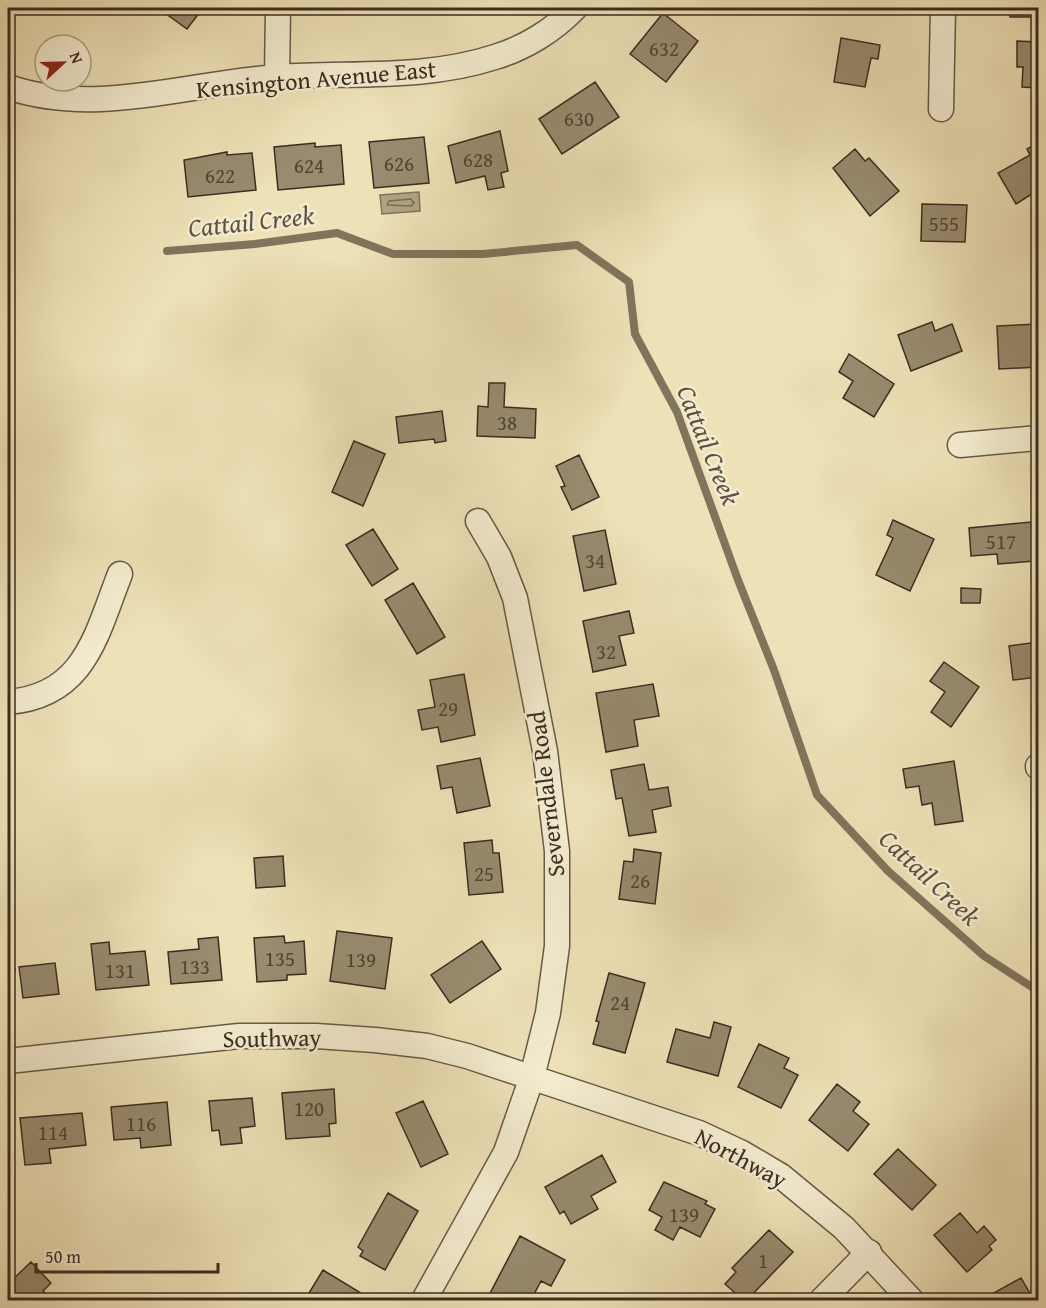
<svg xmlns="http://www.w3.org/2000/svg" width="1046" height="1308" font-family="'Gentium Book Plus',serif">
<rect width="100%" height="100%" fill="#eee1b7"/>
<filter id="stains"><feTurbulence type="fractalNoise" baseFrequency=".00333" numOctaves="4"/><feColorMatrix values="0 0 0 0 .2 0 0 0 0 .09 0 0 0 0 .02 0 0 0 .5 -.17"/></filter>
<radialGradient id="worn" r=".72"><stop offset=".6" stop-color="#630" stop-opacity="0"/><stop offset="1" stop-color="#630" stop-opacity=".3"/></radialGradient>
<path fill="#b1a484" stroke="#81745c" stroke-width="1.5" d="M419,192l1,19 -38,3 -2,-19z"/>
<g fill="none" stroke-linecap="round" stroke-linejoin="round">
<path stroke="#766852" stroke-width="1.5" d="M411,199l3,4 -3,3 -24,-1 2,-4z"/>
<path stroke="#81745c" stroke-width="8" d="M167,251l88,-7 82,-11 56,21h90l94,-9 52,37 6,52 42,78 61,168 36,90 43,125 71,76 96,85 54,35"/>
</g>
<path fill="#988b6f" stroke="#3a2d21" stroke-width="1.5" d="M158,8h45l-16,21z
M850,8h36l-1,3z
M1010,8h28v9h-28z
M663,13l35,28 -32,41 -36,-28z
M841,38l39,7 -2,14 -7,-1 -6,29 -31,-5z
M1017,41l21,1v46l-16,-1 1,-20h-6z
M595,82l24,35 -57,37 -23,-35z
M500,131l8,40 -7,2 3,14 -16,3 -3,-14 -29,7 -8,-37z
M424,137l5,46 -55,5 -5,-46z
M315,143v4l26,-2 3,39 -66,6 -4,-43z
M1037,143l1,47 -22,14 -18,-31 32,-18 -3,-6z
M855,149l10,12 4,-3 30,33 -29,25 -37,-48z
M227,152v3l25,-2 4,37 -68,7 -4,-37z
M922,204l45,1 -2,37 -44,-1z
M932,322l3,9 17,-7 10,27 -51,20 -13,-36z
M1038,324v43l-39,2 -2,-43z
M849,354l45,30 -20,33 -31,-19 10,-17 -14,-9z
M489,383h16l-1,24 32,2 -1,29 -58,-2 1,-30 10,1z
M442,411l4,30 -11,2 -1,-4 -35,4 -3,-26z
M354,441l31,13 -22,52 -31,-14z
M579,455l20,42 -27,13 -11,-23 4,-1 -9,-20z
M893,520l41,19 -24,52 -34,-16 17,-37 -6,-3z
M1031,522l4,39 -37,3 -1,-10 -26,2 -2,-28z
M373,529l25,40 -26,17 -26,-41z
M605,530l11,54 -32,7 -11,-55z
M413,583l32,54 -28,17 -32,-54z
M961,588l20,1 -1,14h-19z
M629,611l5,22 -15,3 7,29 -33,7 -10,-51z
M1038,642v35l-25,3 -4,-34z
M944,662l35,25 -28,40 -20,-15 14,-20 -15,-11z
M464,674l11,61 -34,7 -3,-15 -16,3 -4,-20 17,-3 -5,-27z
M653,684l6,32 -25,4 4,26 -32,6 -10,-59z
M480,758l10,48 -33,7 -5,-26 -11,2 -4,-23z
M954,761l9,60 -28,4 -3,-22 -10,2 -3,-19 -13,2 -3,-19z
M644,764l5,26 19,-3 3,19 -19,4 4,22 -27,4 -7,-38 -6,1 -5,-29z
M492,840l1,13h6l4,39 -34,3 -5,-52z
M634,849l27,4 -6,51 -36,-5 5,-38 9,1z
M283,856l2,30 -29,2 -2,-30z
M337,931l55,7 -7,51 -55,-8z
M284,936l1,7 19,-2 2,33 -19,1v5l-30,2 -3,-44z
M218,937l4,43 -51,4 -3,-32 31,-3 -1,-10z
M482,941l19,28 -51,34 -19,-28z
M109,942l1,12 35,-3 4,34 -53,5 -5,-46z
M14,962l1,9 -7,1v-9z
M55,963l4,31 -36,4 -4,-31z
M609,973l36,10 -20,70 -32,-9 6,-22 -3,-1z
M714,1022l17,5 -13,49 -51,-14 9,-33 34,9z
M759,1044l30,14 -5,10 14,7 -17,33 -43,-21z
M837,1084l23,18 -7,9 16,13 -21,27 -39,-31z
M334,1089l2,34 -7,1 1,12 -44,3 -4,-46z
M252,1098l3,28 -15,2 2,15 -21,2 -2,-15 -7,1 -3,-30z
M423,1101l25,53 -27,13 -25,-54z
M167,1102l4,43 -30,3 -1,-10 -26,2 -3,-33z
M82,1113l4,32 -37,4 2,14 -26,2 -5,-47z
M898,1149l38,36 -24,25 -38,-36z
M602,1155l14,27 -25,14 7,13 -27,15 -7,-13 -4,3 -15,-27z
M664,1182l43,19 -2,3 10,5 -15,28 -20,-10 -7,13 -18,-10 7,-13 -13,-7z
M388,1193l30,18 -33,59 -25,-14 3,-5 -5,-4z
M960,1213l17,20 7,-7 12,14 -7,6 3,4 -25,22 -33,-37z
M769,1230l24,22 -46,48h-4l-18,-16 11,-12 -4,-4z
M520,1236l45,24 -14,26 -10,-5 -10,19h-42l-2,-1z
M31,1262l20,21 -8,8 9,9h-44v-16z
M323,1270l46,28 -1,2h-57l3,-4 -5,-3z
M1021,1278l13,22h-41l-3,-5z"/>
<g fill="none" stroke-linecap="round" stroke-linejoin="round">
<defs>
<path id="street" d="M277,77l1,-69
M8,87c88,30 180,-4 270,-10 72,-5 146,3 217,-20 30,-9 59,-27 80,-49
M941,109l2,-101
M960,445l78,-7
M8,702c77,-6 88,-67 112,-128
M1038,767v-1
M8,1061l231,-25h77l59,4 52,6 40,10 232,77 43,20 39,23 63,52 67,72
M424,1300l82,-148 26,-75 16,-64 9,-67v-95l-12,-100 -30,-153 -16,-41 -21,-36
M822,1300l47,-48"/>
</defs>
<use href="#street" stroke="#675a46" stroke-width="27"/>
<use href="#street" stroke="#f4ecd0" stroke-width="24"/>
</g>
<g text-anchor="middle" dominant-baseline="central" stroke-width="5" stroke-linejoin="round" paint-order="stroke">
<g font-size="21" fill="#524434">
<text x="664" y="48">632</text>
<text x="579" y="118">630</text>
<text x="478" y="159">628</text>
<text x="399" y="163">626</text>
<text x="309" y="165">624</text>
<text x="220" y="175">622</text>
<text x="944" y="223">555</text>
<text x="507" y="422">38</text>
<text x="1001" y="541">517</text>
<text x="595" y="560">34</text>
<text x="606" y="651">32</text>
<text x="448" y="708">29</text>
<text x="484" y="873">25</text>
<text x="640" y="880">26</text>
<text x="280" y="958">135</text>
<text x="361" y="959">139</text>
<text x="195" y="966">133</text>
<text x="120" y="970">131</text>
<text x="620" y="1002">24</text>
<text x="309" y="1108">120</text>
<text x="141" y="1123">116</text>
<text x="53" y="1132">114</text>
<text x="684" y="1214">139</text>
<text x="763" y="1260">1</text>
</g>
<g font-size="24" fill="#3a2d21" stroke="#f4ecd0">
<text transform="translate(316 79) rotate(-5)">Kensington Avenue East</text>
<text transform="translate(546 794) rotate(-97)">Severndale Road</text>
<text transform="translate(272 1038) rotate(-1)">Southway</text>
<text transform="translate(741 1158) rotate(28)">Northway</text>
</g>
<g font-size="26" font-style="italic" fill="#5e513f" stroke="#f4ecd0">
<text transform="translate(251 221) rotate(-6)">Cattail Creek</text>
<text transform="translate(709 445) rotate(68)">Cattail Creek</text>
<text transform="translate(930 877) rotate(43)">Cattail Creek</text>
</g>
</g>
<rect width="1046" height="1308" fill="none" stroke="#eee1b7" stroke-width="30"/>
<rect x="9" y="9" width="1028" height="1290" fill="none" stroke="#3a2d21" stroke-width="3"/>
<rect x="15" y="15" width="1016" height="1278" fill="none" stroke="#3a2d21" stroke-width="1.5"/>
<g transform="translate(63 63) rotate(68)"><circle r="28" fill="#f4ecd0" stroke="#aaa08a" stroke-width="1.5"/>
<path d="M0-4.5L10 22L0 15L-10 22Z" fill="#8f2418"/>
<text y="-9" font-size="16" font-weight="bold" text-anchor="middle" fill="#3a2d21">N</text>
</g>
<path d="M36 1263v9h182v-9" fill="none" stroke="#3a2d21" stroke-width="3"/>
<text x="45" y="1263" font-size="18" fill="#3a2d21" stroke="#f4ecd0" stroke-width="4.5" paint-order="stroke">50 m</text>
<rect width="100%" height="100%" filter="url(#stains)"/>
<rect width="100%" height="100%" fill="url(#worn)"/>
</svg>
